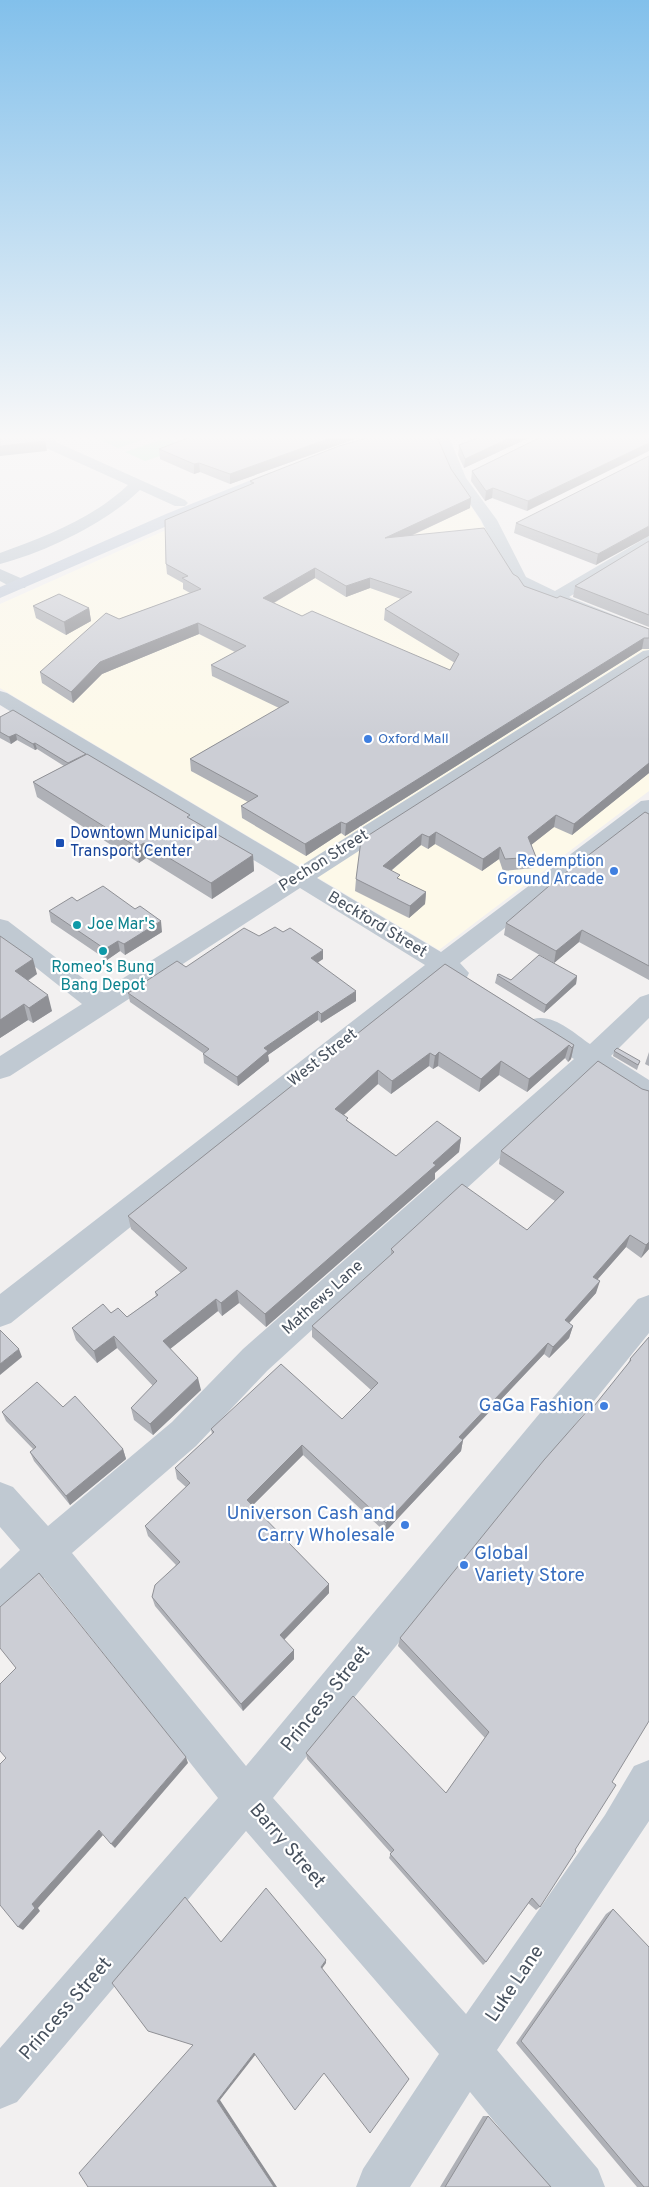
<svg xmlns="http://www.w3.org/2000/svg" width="649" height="2187" font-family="Overpass,sans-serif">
<rect width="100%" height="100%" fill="#f2f0f0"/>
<path fill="#fdf9e9" d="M464,494l53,88 132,67v142l-210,159 -439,-262v-84l184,-82z"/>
<path fill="#bdf1d5" d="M111,435h47l-40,13 -20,-9z
M166,438l21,9 -42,14 -20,-9z"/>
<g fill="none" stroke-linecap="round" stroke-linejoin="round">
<path fill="#c0c9d2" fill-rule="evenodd" d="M40,435h14l2,7 129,58 3,3 -3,3h-10l-35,-16c-34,33 -94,62 -140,74v-11c46,-17 92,-34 128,-68l-82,-37 -6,-7z
M434,435h14l18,43 31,42 29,57 29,14 94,-55v12l-80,49 80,32v11l-99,-38 -37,-18 -32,-64 -29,-42z
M0,569l25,11 2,4 -2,4h-12l-13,-7z
M649,650v13l-332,215 124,74 200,-151 8,-1v16l-189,147 9,10 -3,6 -9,3 -14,-6 -432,347 -11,4v-33l425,-329 -125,-77 -290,188 -10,3v-23l82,-52 -82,-65v-20l8,2 93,71 182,-114 -283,-173v-14l7,2 292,174 344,-216z
M649,994v24l-38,38 38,24v23l-10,-3 -45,-28 -327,299 -71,75 -124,107 174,213 299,-359 93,-108 11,-4v38l-376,465 193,216 139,-199 29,-49 15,-6v61l-152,229 101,119 7,18h-57l-78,-95 -60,95h-54l7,-18 76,-115 -193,-223 -229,271 -17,7v-61l218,-250 -174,-220 -31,30 -13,6v-45l20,-19 -20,-23v-45l13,5 35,39 124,-104 71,-73 331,-290 -41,-26 -4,-7 4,-7c20,-6 41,14 57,25l50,-47z"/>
<path fill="#c2cbd9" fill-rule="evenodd" d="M402,435h30l20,10 -7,4 -18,-7 -23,-4z
M271,472l7,4 -2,3 -276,119v-11l166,-73z"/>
</g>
<path fill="#afb1b7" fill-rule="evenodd" d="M366,435l-136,49 -30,-12 -6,2 -34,-15 -1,-10z
M485,435h50l-71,33 -6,-13 1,-10z
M545,435l-18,76 -35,-13 -7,3 -14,-20 1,-10z
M649,456l-53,109 -82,-32 2,-10z
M451,469l20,29 -1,10 -57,27 100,39 11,12 33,12 92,31v20h-7l-297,187 -4,-3 -35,23 -64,-38 -1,-12 7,-4 -57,-31 -1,-12 89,-51 -67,-32 -1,-11 24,-13 -36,-18 -97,40 -29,29 -31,-20 -2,-11 79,-53 71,-26 -7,-4v-6l-16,-9 -1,-10 85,-80 -1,-3zM315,578l31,19 24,-9 31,11 -16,10 -1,11 71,43 -5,7 -148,-54 -28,-13z
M649,541v86l-76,-30 2,-11z
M33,606l56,2 2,13 -25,14 -30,-17z
M649,656v117l-77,62 -18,-8 -23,18 5,12 -2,11 -31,3 -4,-12 -17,12 -47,-27 -7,5 -7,-4 -30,26 9,9 26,12 -1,12 -16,14 -54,-27 1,-12z
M0,717l191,102 62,36 1,16 -42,28 -66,-41 -7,5 -102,-66 -4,-15 31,-16 -27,-17 -2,1 -18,-10 -6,4 -11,-6z
M649,814v166l-70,-38 -25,21 -50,-28 2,-12z
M77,901l85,31 -37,23 -5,-4 -13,9 -56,-38 -2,-11z
M0,936l37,38 -9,7 24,30 -19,12 -5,-3 -28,18z
M323,959l-5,3 38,39 -35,22 -3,-3 -50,35 1,6 -31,25 -34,-23 -1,-10 -73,-51 -2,-9 58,-26z
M445,964l129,81 -3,14 -3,3 -3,-4 -38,34 -28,-17 -20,17 -41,-26 -5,3 -4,-3 -38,28 -13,-10 -35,31 5,6 48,35 65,-18 -2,14 -24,20v7l-169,148 -27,-24 -17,13 -4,-5 -48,38 31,41 -48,45 -19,-15 -3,-12 22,-22 -36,-38 -20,15 -21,-23 -4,-12 39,-15 16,4 29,-21 -1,-4 26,-19 -50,-44 -3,-13z
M497,975l14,5 66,-4 -1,8 -32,29 -49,-30z
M614,1051l26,10 -3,9 -24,-14z
M649,1052v14l-4,-2z
M642,1089l7,2v158l-8,9 -15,-11 -29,33 -1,13 -27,30 4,3 -4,12 -20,20 -5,-4 -81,86 -2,11 -76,81 -82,-77 -51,51 77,78v9l-45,47 10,19 -51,52 -88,-105 -3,-9 24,-32 -28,-29 -3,-10 41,-39 -9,-8 -2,-11 37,-34 -1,-5 131,-10 29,-29 -59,-53v-11l79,-71v-6l136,-19 28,-29 -56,-37 2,-13z
M649,1337l-37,445 -37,68 -35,57 -4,3 -8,-7 -42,59 -3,3 -94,-107 2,-5 -84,-94 -1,-6 140,40 39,-55 -87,-92 2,-8 190,-227 37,-45 3,-7z
M63,1407l60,42 3,10 -56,46 -36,-44 -4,-9 4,-2 -28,-29 -4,-9z
M613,1909l36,278h-12l-121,-144 90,-129z
M483,2116h5l63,71h-111z"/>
<path fill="#8f9095" d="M56,435h33l-32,3z
M339,435h27l-136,49v-10z
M516,435h19l-71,33 1,-9z
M45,441l2,10 -47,5v-10z
M649,443v8l-122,60 1,-10z
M199,463l1,9 -6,2v-10z
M493,488l-1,10 -7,3 1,-10z
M471,498l-1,10 -86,40 1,-10z
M649,526v10l-53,29 2,-11z
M315,568v10l-52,31v-11z
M370,578v10l-24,9v-11z
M89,608l2,13 -25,14 -2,-13z
M198,623l1,11 -97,40 -29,29 -2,-11 29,-30z
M644,638l-2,11 -297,187 1,-12z
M16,734l1,6 -6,4 -2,-7z
M35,743l2,6 -2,1 -2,-6z
M649,763v10l-77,62 2,-11z
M556,815l-2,12 -28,22 2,-12z
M341,822v11l-35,23 -1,-12z
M436,832l-1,12 -7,5 1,-12z
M422,834l-1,11 -39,33 1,-12z
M144,843l2,15 -7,5 -2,-16z
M500,847l-1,12 -17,12 1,-12z
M253,855l1,16 -42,28 -1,-16z
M426,892l-1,12 -16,14 1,-12z
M161,921l1,11 -37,23 -1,-11z
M582,930l-3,12 -25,21 2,-12z
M118,941l2,10 -13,9 -2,-11z
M323,950v9l-12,8v-9z
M33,959l4,15 -18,12 -4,-15z
M577,976l-1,8 -32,29 2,-8z
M356,991v10l-35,22v-9z
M48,995l4,16 -19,12 -4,-15z
M24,1004l4,16 -28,18v-18z
M318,1011v9l-50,35 1,6 -31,25 -1,-9 27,-29z
M569,1045l-4,13 -38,34 2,-13z
M574,1045l-3,14 -3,3 4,-14z
M439,1052l-1,14 -5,3 2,-13z
M430,1053l-1,13 -38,28 1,-13z
M501,1061l-2,14 -20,17 2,-13z
M378,1070v14l-43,39v-14z
M461,1138l-2,14 -24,21v6l-169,148 -1,-13z
M630,1235l-4,12 -37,42 4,-12z
M649,1242v7l-8,9 5,-13z
M600,1281l-4,12 -35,39 4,-12z
M237,1290l2,13 -17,13 -1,-13z
M216,1299l2,12 -53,42 -2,-12z
M573,1326l-4,12 -20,20 4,-11z
M114,1336l3,12 -20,15 -3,-12z
M548,1343l-4,11 -88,93 3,-10z
M19,1349l3,8 -22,18v-11z
M198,1378l3,12 -48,45 -3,-11z
M463,1440l-2,11 -76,81 1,-9z
M302,1445l1,10 -55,55 -1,-10z
M123,1449l3,10 -56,46 -4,-9z
M329,1584v9l-48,50 -1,-8z
M294,1650v9l-51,52 -2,-7z
M186,1757l2,6 -73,85 -4,-4z
M99,1830l4,5 -65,73 2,3 -17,19 -5,-3 14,-23z
M326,1960v3l-5,7v-3z
M254,2053l2,1 -36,46 57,87h-3l-57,-86z"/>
<path fill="#ccced5" stroke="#8f9095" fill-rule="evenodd" d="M0,435h40l5,6 -45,5z
M196,435h143l-109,39 -31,-11 -5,1 -35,-15z
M377,435h47l14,4 13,30 20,29 -86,40 99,-10 29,46 5,3 6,9 33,12 3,-2 89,33v9h-5l-298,186 -5,-2 -36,22 -64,-38 17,-10 -68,-37 99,-57 -78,-37 35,-19 -48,-23 -98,39 -29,30 -31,-20 66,-59 13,6 82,-30 -19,-11 6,-2 -22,-12 -1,-44 89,-37 -4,-2 89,-35zM315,568l31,18 24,-8 42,14 -27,17 74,45 -9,16 -138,-59 -10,5 -39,-18z
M485,435h31l-51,24 -6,-14z
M545,435h104v8l-121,58 -35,-13 -7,3 -14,-20z
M649,456v70l-51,28 -82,-31z
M649,541v74l-74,-29z
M59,594l30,14 -25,14 -31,-16z
M649,656v107l-75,61 -18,-9 -28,22 8,20 -31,2 -5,-12 -17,12 -47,-27 -7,5 -7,-3 -39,32 17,9 -3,3 29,14 -16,14 -54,-27 5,-39z
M13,710l73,44 -18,9 -33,-20 -2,1 -17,-10 -7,3 -9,-5v-15z
M87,754l103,61 -3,2 66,38 -42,28 -67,-40 -7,4 -104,-65z
M645,812l4,2v152l-67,-36 -26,21 -50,-28 50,-43z
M103,886l32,23 5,-3 21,15 -37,23 -6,-3 -13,8 -56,-38 23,-14 5,4z
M275,927l8,5 7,-4 33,22 -12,8 45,33 -35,23 -3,-3 -54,37 4,3 -31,26 -34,-23 6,-5 -81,-56 49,-32 9,6 58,-39 15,8z
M0,936l33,23 -18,12 33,24 -19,13 -5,-4 -24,16z
M539,955l38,21 -31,29 -49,-30 2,-1 12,6z
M445,964l129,81 -2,3 -3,-3 -40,34 -28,-18 -20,18 -42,-27 -4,4 -5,-3 -38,28 -14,-11 -43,39 13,9 -2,2 50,36 41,-35 24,17 -28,25 3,2 -171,149 -28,-24 -16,13 -5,-4 -53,42 35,37 -48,46 -19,-16 26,-27 -43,-45 -20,15 -22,-23 31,-24 8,9 7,-5 9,9 31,-22 -3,-3 32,-24 -59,-52z
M617,1048l23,13 -2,4 -24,-14z
M598,1061l44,28 7,2v151l-3,3 -16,-10 -37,42 7,4 -35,39 8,6 -20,21 -5,-4 -89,94 4,3 -77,83 -84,-78 -55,55 82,84 -49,51 14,15 -53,54 -89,-107 3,-12 25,-23 -35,-36 45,-43 -15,-15 39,-36 -3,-3 70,-65 61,55 36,-36 -66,-57 82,-74 -3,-3 71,-65 65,46 37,-38 -63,-41z
M0,1330l19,19 -19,15z
M649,1337v384l-37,61 4,3 -41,65 1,1 -36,56 -8,-9 -46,64 -96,-108 4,-4 -88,-97 47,-57 93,97 43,-61 -89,-94 144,-178 44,-50 2,1 41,-51 -1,-1z
M37,1382l26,25 12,-11 48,53 -57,47 -36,-44 6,-5 -34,-35z
M39,1573l147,184 -75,87 -12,-14 -67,74 3,4 -17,19 -18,-22v-141l6,-6 -6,-7v-67l16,-16 -16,-20v-41z
M266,1888l60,72 -5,7 88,112 -39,54 -46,-60 -29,37 -41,-57 -37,48 57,86h-186l-9,-14 114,-128 -45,-14 -36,-48 73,-86 36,45z
M613,1909l36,38v240h-5l-123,-146z
M488,2116l63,71h-106z"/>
<linearGradient id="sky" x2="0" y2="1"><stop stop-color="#82c0eb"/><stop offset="0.59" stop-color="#f9f8f8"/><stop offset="1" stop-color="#f9f8f8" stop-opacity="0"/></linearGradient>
<rect width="649" height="741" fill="url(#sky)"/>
<g fill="#3f7fe0" stroke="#fff" stroke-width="2">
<circle cx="368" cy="739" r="5"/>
<circle cx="614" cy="871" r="5"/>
<circle cx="604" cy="1406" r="5"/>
<circle cx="405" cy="1525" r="5"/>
<circle cx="464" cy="1565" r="5"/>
</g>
<rect fill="#1a4fb4" stroke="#fff" stroke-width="2" x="55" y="838" width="10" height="10" rx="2.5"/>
<g fill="#0f9aa8" stroke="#fff" stroke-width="2">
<circle cx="77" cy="925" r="5"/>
<circle cx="103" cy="951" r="5"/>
</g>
<g text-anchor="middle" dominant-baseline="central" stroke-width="4.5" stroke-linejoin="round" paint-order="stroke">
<g font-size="14" fill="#366cbe" stroke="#fff" text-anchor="start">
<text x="378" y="739">Oxford Mall</text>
</g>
<g font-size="16" fill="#164399" stroke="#fff" text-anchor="start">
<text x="70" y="834">Downtown Municipal<tspan x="70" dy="18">Transport Center</tspan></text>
</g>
<g font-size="16" fill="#47515e" stroke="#fff">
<text transform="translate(324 861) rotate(-32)">Pechon Street</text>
<text transform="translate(377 925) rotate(31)">Beckford Street</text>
<text transform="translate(323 1058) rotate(-38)">West Street</text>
<text transform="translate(323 1298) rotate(-42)">Mathews Lane</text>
</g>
<g font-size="16" fill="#366cbe" stroke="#fff" text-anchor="end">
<text x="604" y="862">Redemption<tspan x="604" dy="18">Ground Arcade</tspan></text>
</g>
<g font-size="16" fill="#0d838f" stroke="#fff" text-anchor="start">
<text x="87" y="925">Joe Mar's</text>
<text x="103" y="968" text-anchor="middle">Romeo's Bung<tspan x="103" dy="18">Bang Depot</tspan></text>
</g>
<g font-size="19" fill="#366cbe" stroke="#fff" text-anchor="end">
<text x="594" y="1406">GaGa Fashion</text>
<text x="395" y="1514">Universon Cash and<tspan x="395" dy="22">Carry Wholesale</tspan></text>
<text x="474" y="1554" text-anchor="start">Global<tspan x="474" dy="22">Variety Store</tspan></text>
</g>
<g font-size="19" fill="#47515e" stroke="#fff">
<text transform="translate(326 1699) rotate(-51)">Princess Street</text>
<text transform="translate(287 1846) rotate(49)">Barry Street</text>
<text transform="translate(515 1984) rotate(-56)">Luke Lane</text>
<text transform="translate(66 2009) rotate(-49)">Princess Street</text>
</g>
</g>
</svg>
